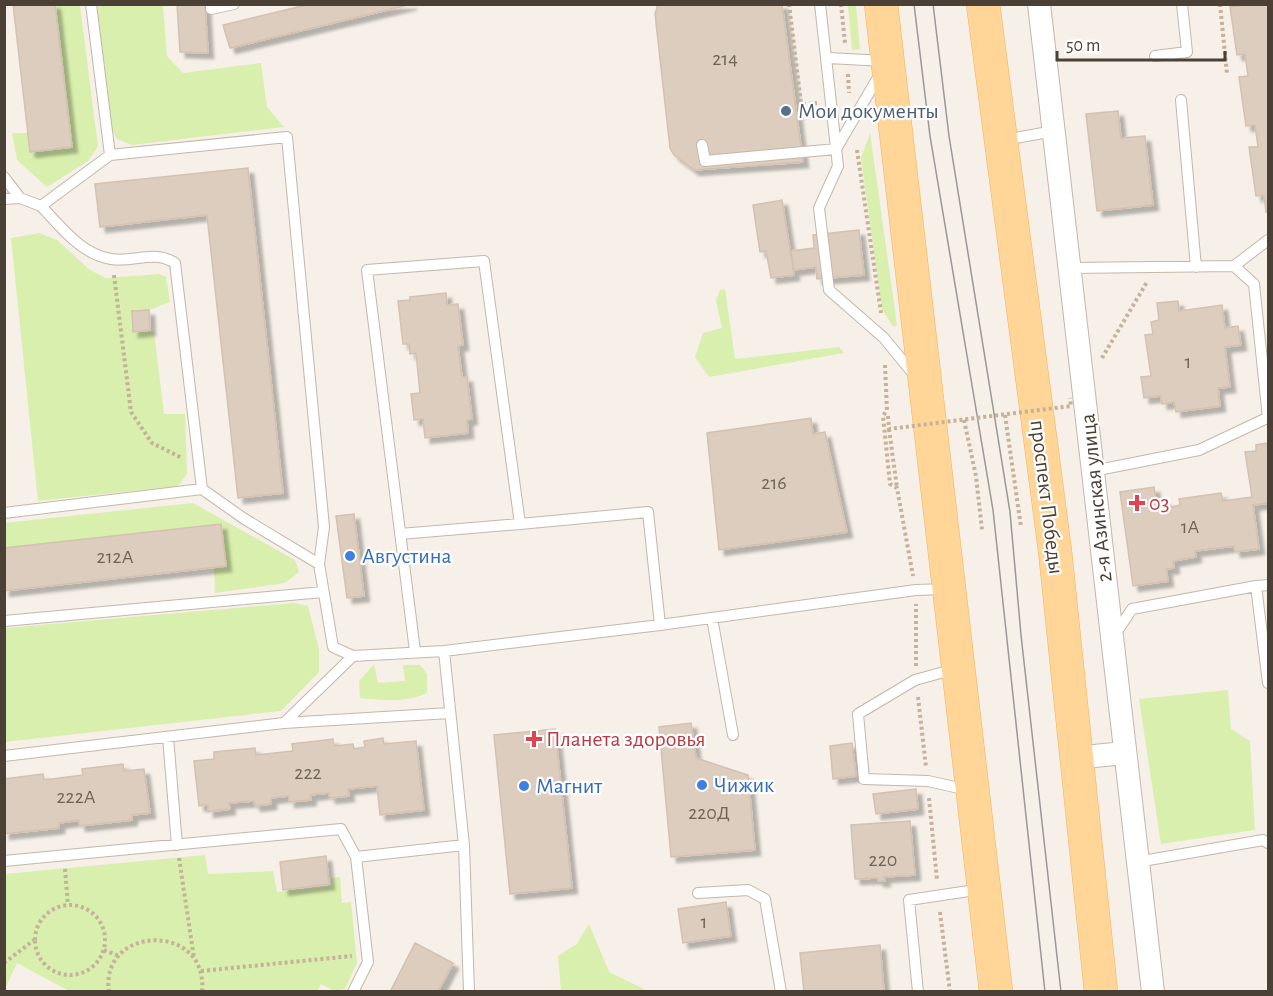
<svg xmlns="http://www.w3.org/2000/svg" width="1273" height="996" font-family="'Alegreya Sans',sans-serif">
<defs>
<filter id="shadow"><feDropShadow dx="5.5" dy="5.5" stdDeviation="1.5" flood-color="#0004"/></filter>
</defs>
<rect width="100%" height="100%" fill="#f6f0e8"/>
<path fill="#d9efad" d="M55,5h25l18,142 -10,14 -41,26 -30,-27 -5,-27h16l3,19 41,-5z
M96,5h67l4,51 16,17 78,-10 6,44 17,20 -152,18 -15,-6 -6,-12z
M848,5h8l4,44 -8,1z
M870,133l27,192 -4,2 -11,-18 -21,-151z
M39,233l18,7 33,30 16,8 53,-4 7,3 4,25 -21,8 -17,1 1,20 21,1 10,82h21l2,60 -9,12 -140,15 -27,-263z
M725,289l10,70 104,-12 5,6 -135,24 -14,-20 8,-24 19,-5 -6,-27 4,-11z
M193,503l102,57 4,12 -14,11 -70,10 -1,-25 12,-2 -5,-42 -216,24 -1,-25z
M294,603l14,3 11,43v23l-38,39 -276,31v-114z
M374,664l4,19 27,-2 -2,-16h17l7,9v19c-20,10 -45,7 -67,5l-1,-17z
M1228,690l3,39 19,12 5,89 -94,14 -22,-145z
M205,855l3,19 65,-3 4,21 55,-6 -1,-8 9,-1 2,26 9,-1 6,61 -12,26 -11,2 -13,-7 -4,8 -248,-1 -52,-28 -12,26v-115z
M589,924l20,48 39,19h-87l-3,-35 19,-12z"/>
<path fill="#dccdbf" stroke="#d5c1af" stroke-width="1.5" filter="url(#shadow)" d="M13,4h42l17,143 -42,5z
M177,4h28l3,49 -28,-1z
M310,4h102l-182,44 -7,-23z
M658,4h124l21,158 -109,8 -20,-15 -4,-7 -15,-134z
M1251,4h17v207l-2,1 -2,-17 -8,1 -7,-49h9l-3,-22 -9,1 -7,-49 9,-1 -3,-22 -8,1 -7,-48z
M1118,111l3,27 24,-2 8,69 -56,6 -11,-97z
M248,168l35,325 -45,5 -31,-283 -107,12 -5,-43z
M782,200l12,75 -23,3 -5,-27 -6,1 -7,-47z
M859,230l5,45 -47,4 -1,-12 -22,3 -3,-19 23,-3 -1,-13z
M446,293l1,12 11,-1 5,41 -5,1 4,31h5l5,42 -5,1 1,13 -43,5 -2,-19 -9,1 -3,-26 9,-1 -4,-40 -6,1 -1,-10h-6l-5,-43 12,-1v-3z
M1178,301l1,10 43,-6 3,23 13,-2 3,19 -16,2 5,40 -12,1 2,18 -44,6 -2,-10 -12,2 -1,-8 -17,2 -3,-21 10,-1 -6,-41 8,-1 -2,-12 8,-2 -2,-17z
M149,310l1,20 -17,2 -1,-21z
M811,418l2,16 12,-2 22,100 -128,18 -12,-117z
M1268,443v60l-15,2 6,44 -24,3 -1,-6 -39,5 1,6 -23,4 1,7 -8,1 2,12 -35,5 -13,-94 34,-5 2,14 9,-1 1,8 14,-3 -1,-6 42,-6 2,8 29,-4 -7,-45 11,-1v-6z
M354,514l10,82 -17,2 -11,-82z
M221,524l5,42 -222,25v-43z
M691,723l5,35 52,17 7,75 -84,7 -12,-130z
M555,729l17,159 -62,6 -16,-159z
M383,738l1,6 32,-3 8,69 -44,5 -3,-29 -29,3 1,7 -19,2 -1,-5 -10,1 -9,1 1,5 -22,2v-6l-18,2v6l-16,2 -1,-5 -25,2 1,6 -22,3v-7l-9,1 -5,-45 20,-2v-7l41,-4 1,7 37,-4 -1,-7 41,-5 1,7 19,-2 1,5 11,-2 -1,-6z
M852,743l4,33 -23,3 -3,-33z
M123,764l1,7 20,-2 6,44 -18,2v5l-52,6 -1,-6 -20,3v5l-55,6v-55l39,-5 1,6 39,-5 -1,-6z
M916,789l2,20 -42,5 -3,-20z
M910,821l5,54 -31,2 1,4h-7v-3l-23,1 -4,-54z
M326,856l3,28 -46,6 -3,-28z
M726,902l5,34 -48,7 -5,-34z
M415,943l38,20 -15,29h-48z
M880,945l4,47h-80l-4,-39z"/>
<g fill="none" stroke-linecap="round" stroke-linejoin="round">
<defs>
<path id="service" d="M91,4l19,151 -69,51c21,22 40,48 70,53 24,4 42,-10 64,4l27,226 41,29 76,46
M211,4v5l23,-5
M820,4l18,162 -19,42 10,82 55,48 31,38
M1155,56l32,-4 -5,-48
M828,58l57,3
M1181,100l15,167
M1004,140l50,-9
M702,145l3,16 131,-12
M836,149l44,-75
M110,155l177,-18 37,390 -5,37 14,83 20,9 91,-5 216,-26 256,-35 31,-1
M4,177l16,21 21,8
M4,199l16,-1
M1234,266l34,-26
M1071,268l163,-2 20,18 14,134
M1093,471l106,-21 68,-32
M4,513l198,-24
M400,534l120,-10
M1256,586l12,-1
M712,618l21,117
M4,621l319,-29
M1114,636l18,-27 124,-23 12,97
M415,651l-48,-381 117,-9 36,263 128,-12 12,113
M955,669l-40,11 -57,34 6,65 64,2 40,9
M284,723l166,-10
M168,737l9,108
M4,756l280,-33 69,-67
M464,845l5,147
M4,861l337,-32 15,28 108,-12 -20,-194
M1137,862l126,-22 5,3
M698,893l50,-3 17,9 16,93
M353,992l15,-30 -12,-105
M918,992l-9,-92 73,-11"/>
<path id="minor" d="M1039,4l114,988
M1075,758l49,-5"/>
<path id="primary" d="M881,4l115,988
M983,4l72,547 46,441"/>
</defs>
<use href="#service" stroke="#c3b7aa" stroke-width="12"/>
<use href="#minor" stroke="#c3b7aa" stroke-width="24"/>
<use href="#primary" stroke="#f2b25b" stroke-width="34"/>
<path stroke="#c6b199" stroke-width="4" stroke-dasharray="3 3" stroke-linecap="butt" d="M789,4l13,108 16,-5
M841,4l4,39
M1220,4l7,70
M848,74l1,19
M797,105l20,-2
M857,150l24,163
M114,275l17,137 21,31 30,15
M1102,358l45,-76
M885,365l2,45 -4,6 7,68 7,4 16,88
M1005,415l16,112
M964,420l12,56 6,54
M889,429l8,59
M916,666v-62
M918,697l8,70
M929,798l8,82
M179,858l15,100
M65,869l3,36
M35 940a35 35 0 1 1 70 0a35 35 0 1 1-70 0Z
M940,912l10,80
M104,950l15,6
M4,963l30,-23
M201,971l151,-15
M109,992c-10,-67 100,-71 93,0"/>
<use href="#service" stroke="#fff" stroke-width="10"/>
<use href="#minor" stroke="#fff" stroke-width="22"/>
<use href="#primary" stroke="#ffd598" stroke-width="33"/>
<path stroke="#989898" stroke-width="1.5" d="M914,4l16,132 63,374 52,482
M933,4l16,132 61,376 11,123 40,357"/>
<path stroke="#c6b199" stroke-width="4" stroke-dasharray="3 3" stroke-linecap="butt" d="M888,416l1,13 182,-23 -1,-8"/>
</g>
<circle fill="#5c6f8a" stroke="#fff" stroke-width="2" cx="786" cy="111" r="6"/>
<g fill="#e0444e" stroke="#fff" stroke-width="2">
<path d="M1134 494h6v6h6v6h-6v6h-6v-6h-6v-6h6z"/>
<path d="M531 730h6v6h6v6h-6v6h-6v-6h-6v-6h6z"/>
</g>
<g fill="#3f7fe0" stroke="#fff" stroke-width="2">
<circle cx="350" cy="556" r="6"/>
<circle cx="702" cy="785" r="6"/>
<circle cx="524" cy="786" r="6"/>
</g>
<g text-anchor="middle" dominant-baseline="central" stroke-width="4.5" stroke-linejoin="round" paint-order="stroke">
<g font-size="20" fill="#6f6358">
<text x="725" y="59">214</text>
<text x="1188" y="362">1</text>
<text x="774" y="483">216</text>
<text x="1190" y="527">1А</text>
<text x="115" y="557">212А</text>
<text x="308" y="773">222</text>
<text x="76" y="797">222А</text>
<text x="709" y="813">220Д</text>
<text x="883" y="860">220</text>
<text x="704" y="922">1</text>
</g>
<g font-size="22" fill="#4e5e75" stroke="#fff" text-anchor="start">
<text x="798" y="111">Мои документы</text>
</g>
<g font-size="22" fill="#4b4036" stroke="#fff">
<text transform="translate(1047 497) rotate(83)">проспект Победы</text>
<text transform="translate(1096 498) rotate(-96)">2-я Азинская улица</text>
</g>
<g font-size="22" fill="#be3a42" stroke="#fff" text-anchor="start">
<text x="1149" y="503">03</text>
<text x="546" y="739">Планета здоровья</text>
</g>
<g font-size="22" fill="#366cbe" stroke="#fff" text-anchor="start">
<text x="362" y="556">Августина</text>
<text x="714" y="785">Чижик</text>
<text x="536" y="786">Магнит</text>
</g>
</g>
<rect width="1273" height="996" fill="none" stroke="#4b4036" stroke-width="12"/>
<path d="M1057 51v9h168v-9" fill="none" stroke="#4b4036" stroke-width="3"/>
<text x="1066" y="51" font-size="18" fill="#4b4036" stroke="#ffffff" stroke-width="4.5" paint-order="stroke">50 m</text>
</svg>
